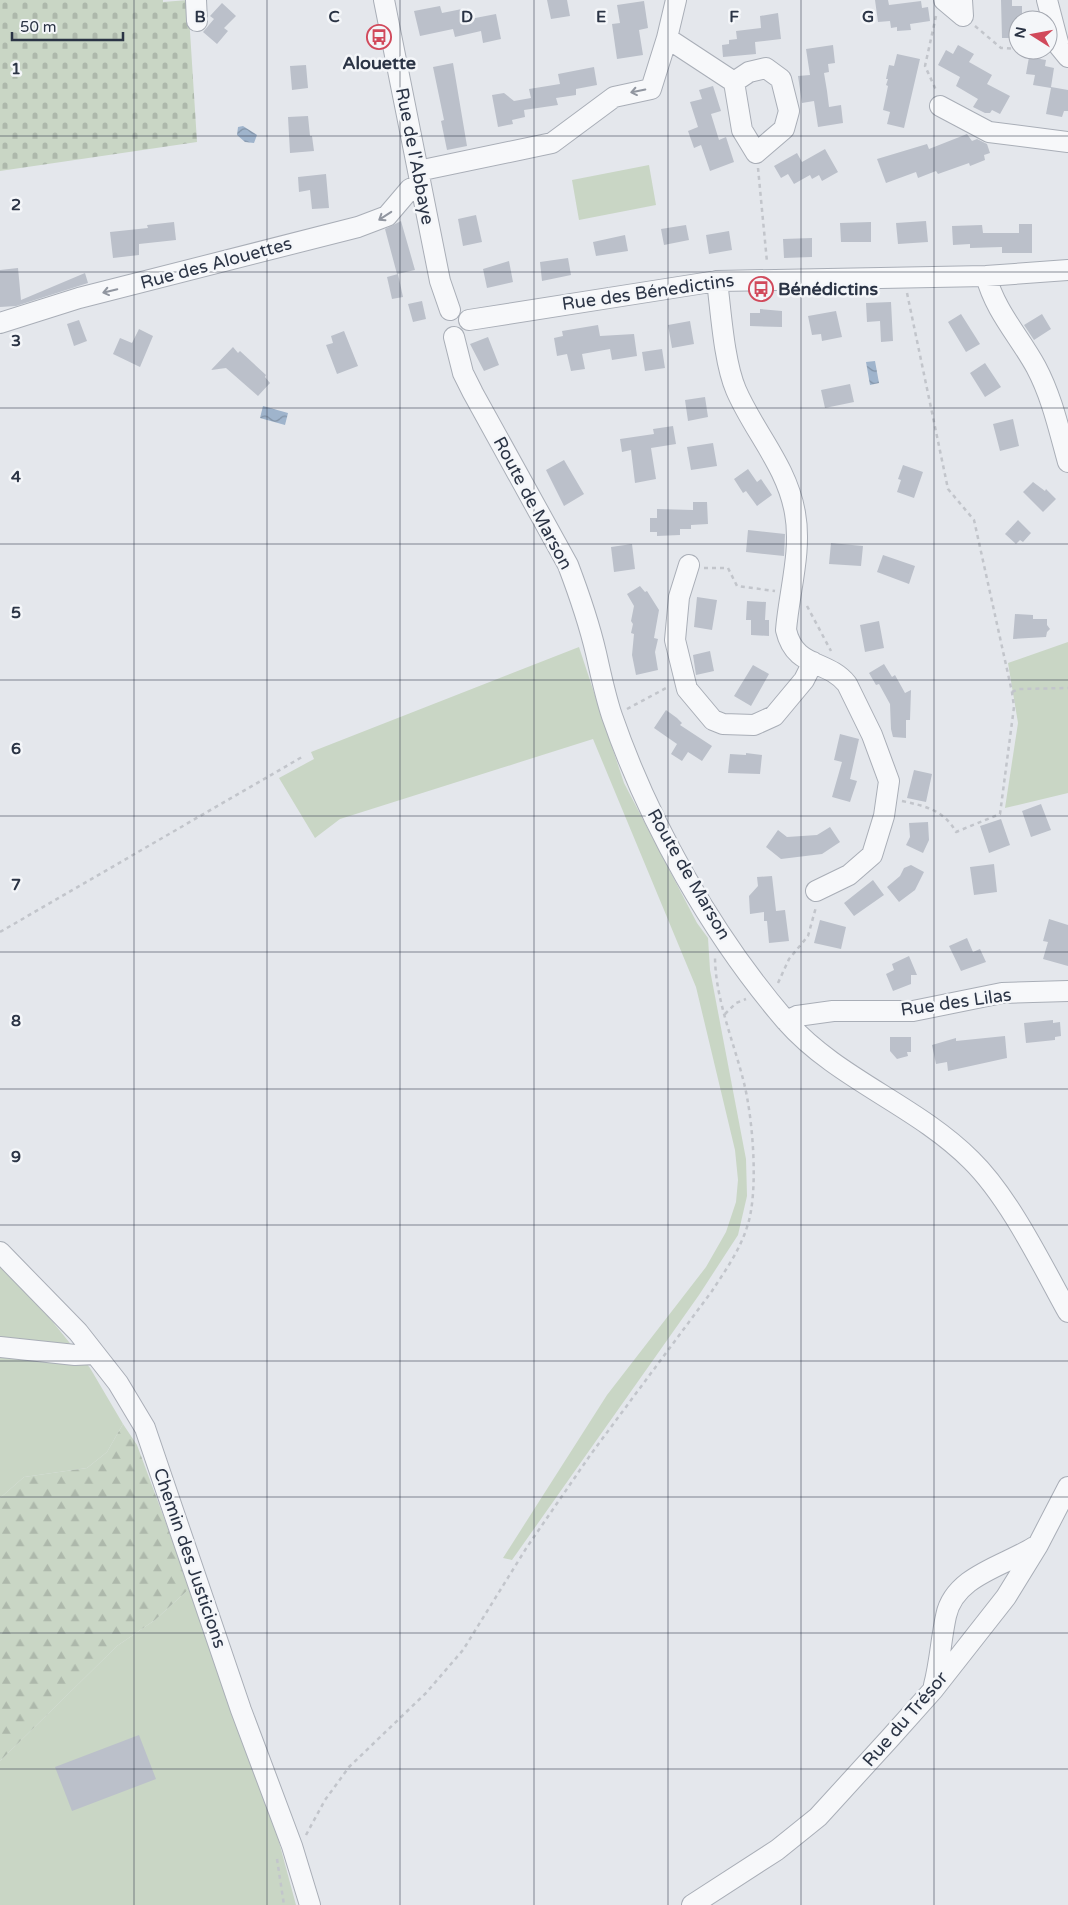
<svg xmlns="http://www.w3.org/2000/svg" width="1068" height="1905" font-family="'Varela Round',sans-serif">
<defs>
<pattern id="forest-firs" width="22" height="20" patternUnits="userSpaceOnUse" patternTransform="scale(1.25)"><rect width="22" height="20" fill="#c9d6c5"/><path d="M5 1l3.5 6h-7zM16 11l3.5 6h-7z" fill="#adb8ab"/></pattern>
<pattern id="cemetery-stones" width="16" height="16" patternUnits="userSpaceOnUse" patternTransform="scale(1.25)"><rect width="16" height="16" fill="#c9d6c5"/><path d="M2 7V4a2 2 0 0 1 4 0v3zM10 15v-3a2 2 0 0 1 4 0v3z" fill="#adb8ab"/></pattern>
<pattern id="water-waves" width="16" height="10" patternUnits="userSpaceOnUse" patternTransform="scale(1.25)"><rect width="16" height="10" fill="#9fb4cc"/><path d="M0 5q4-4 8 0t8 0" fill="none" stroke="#8293a7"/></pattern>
</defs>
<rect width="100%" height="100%" fill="#e4e7ec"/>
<path fill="#c9d6c5" d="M649,165l7,40 -77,15 -7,-40z
M1068,642v151l-63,15 13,-85 -10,-60z
M579,647l45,136 73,140 11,15 2,32 36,189 1,37 -9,39 -39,60 -187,265 -9,-2 104,-163 99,-128 20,-35 10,-30 2,-22 -3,-30 -39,-163 -103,-248 -253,80 -25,19 -36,-60 35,-19 -3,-7z
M0,1264l48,52 42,52 33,56 -16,28 -20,16 -63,9 -24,21z
M190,1588l85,239 21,78h-296v-144l117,-115 38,-26z"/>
<path fill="url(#forest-firs)" d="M123,1424l14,21 53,143 -35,32 -38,26 -117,115v-263l24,-21 63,-9 20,-16z"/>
<path fill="url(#cemetery-stones)" d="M0,0h163v2l25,-2 9,142 -197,29z"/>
<path fill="url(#water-waves)" d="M243,126l14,9 -3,8 -9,-1 -8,-7 1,-8z
M875,361l4,22 -9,2 -4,-23z
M263,406l25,7 -3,12 -25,-7z"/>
<path fill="#bbc0ca" d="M547,0h20l3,16 -19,3z
M875,0h13l1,5 32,-4 1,7 6,-1 2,14 -20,3 1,6 -14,1v-4l-6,1 -1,-7 -12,1z
M1001,0h11v6h10v14h-4v18h-16z
M644,1l4,27 -9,2 4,25 -26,4 -5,-35 8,-1 -3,-18z
M222,3l14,13 -12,12 4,3 -11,13 -14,-12 11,-13 -4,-3z
M440,6l2,7 25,-5 3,11 26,-5 5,25 -18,4 -2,-12 -26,6 -2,-8 -33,7 -6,-25z
M778,13l3,26 -26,3 1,12 -33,3 -1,-12 7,-1v-4l8,-1 -1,-8 25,-3 -1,-12z
M833,45l2,18 -7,1 1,8 -5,1 3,18 2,16 12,-2 2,18 -25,4 -4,-26 -12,2 -4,-27 12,-1 -4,-26z
M958,45l16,9 -5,8 23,13 -5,9 23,12 -10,18 -8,-4 -2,3h-5l-12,-6 5,-8 -22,-13 4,-9 -22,-12 8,-15 7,4z
M897,54l23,5 -16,69 -17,-4 3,-12 -7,-2 5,-24 -2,-1 2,-6h-2l3,-14 5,1z
M1029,57l17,3 -1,6 9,2 -3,19 17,3v21h-4l-2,6 -16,-3 5,-26 -18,-3 2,-10 -9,-1z
M453,63l14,83 -20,4 -6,-29 3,-1 -11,-53z
M306,65l2,23 -16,2 -2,-24z
M594,67l3,18 -21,4v6l-20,3 2,7 -34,5 1,7 -13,3 1,4 -15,3 -6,-32 12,-2 10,8 17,-3 -2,-9 31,-5 -2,-10z
M713,86l8,25 -10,3 8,26 7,-3 8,25 -24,9 -9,-26 -7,3 -6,-17 10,-4 -8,-25 12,-3 -3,-9z
M308,116l2,20h2l2,15 -24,2 -2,-36z
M967,134l5,7 5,-2 10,5 3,9 -6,2 1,5 -15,6 -1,-3 -31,11 -2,-3 -18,7 -2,-6 -30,11 -9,-24 50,-15 2,5z
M825,149l13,23 -16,9 -3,-6 -7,4 -2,-4 -16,9 -6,-10 -7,4 -7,-12 23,-13 5,9z
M326,174l3,34 -17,1 -2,-19 -11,2 -1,-15z
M476,215l6,27 -19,4 -5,-27z
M401,221l14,49 -18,4 -12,-45z
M926,221l2,21 -30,2 -2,-21z
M174,222l2,18 -37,4v11l-26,3 -3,-26 38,-4 -1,-3z
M871,222v20h-30l-1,-19z
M1019,224h13v29h-30v-6l-32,1v-4l-17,1 -1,-19 30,-1 1,8h36z
M686,225l3,15 -25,5 -3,-16z
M729,231l3,19 -23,4 -3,-19z
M625,235l3,16 -32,5 -3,-14z
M812,238v19l-28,1 -1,-19z
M568,258l3,17 -29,6 -2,-19z
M509,261l4,21 -26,6 -4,-19z
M18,268l3,32 64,-27 3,10 -72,23 -16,1v-37z
M398,274l5,23 -11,2 -5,-22z
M422,301l4,18 -13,3 -5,-18z
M891,302l2,39 -12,1 -1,-21 -13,1 -1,-19z
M760,309l22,2v16l-32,-1v-13h10z
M836,311l6,26 -20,4 -1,-7 -9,1 -4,-19z
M961,314l19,30 -14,8 -18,-30z
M1042,314l9,15 -17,11 -10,-15z
M79,320l8,21 -13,5 -7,-22z
M690,321l4,23 -22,4 -4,-23z
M598,325l2,11 34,-2 3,22 -25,4 -2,-11 -28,5 3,15 -14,2 -4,-17 -10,2 -3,-18 9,-2 -1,-5z
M139,329l14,7 -13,31 -27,-13 7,-16 12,5z
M344,331l14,35 -21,8 -11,-29 7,-2 -2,-7z
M488,337l11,28 -15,6 -14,-27z
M233,347l5,6 2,-2 26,24 -1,2 5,6 -12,13 -32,-28 -15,2z
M662,349l3,19 -20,3 -3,-19z
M985,363l16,24 -16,10 -15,-24z
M850,384l4,18 -29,6 -4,-18z
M705,397l3,20 -20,4 -3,-21z
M1013,419l6,27 -19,5 -7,-27z
M673,426l3,18 -25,4 5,31 -21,4 -4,-33 -9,2 -2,-13 34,-5 -1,-5z
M713,443l4,23 -26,4 -4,-23z
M564,460l20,34 -20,12 -18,-36z
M903,465l20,7 -9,26 -17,-6 4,-12 -3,-1z
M748,469l9,13 4,-3 11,16 -15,11 -11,-15 -3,2 -9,-14z
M1033,482l12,9 1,-2 10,10 -13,13 -20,-20z
M693,502h14l1,22 -17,1v4h-11v6l-23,1v-4h-7v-14h7v-9l36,1z
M1018,520l13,13 -8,9 -3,-2 -4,4 -11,-10z
M748,530l37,4 -1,22 -38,-4z
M831,543l32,3 -2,20 -32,-2z
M632,544l3,25 -21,3 -3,-25z
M883,555l32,11 -6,18 -32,-12z
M640,586l5,6 2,-1 12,19 -5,28 4,1 -3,13 3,18 -22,5 -4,-20 2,-21 -3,-1 2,-9 -2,-3 3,-15 -7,-12z
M697,597l20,3 -5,30 -18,-3z
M747,601l19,1 -1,18h4v16l-18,-1v-15h-5z
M1015,614l18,1v4h14v6l3,4 -3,3 -1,5 -33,2z
M879,621l5,27 -19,4 -5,-27z
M710,651l4,20 -18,4 -3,-20z
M884,664l8,13 3,-2 10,18 6,-3 -1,30h-4v18l-13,-1 -2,-8 -1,-25 -11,-20 -3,1 -7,-12z
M753,665l16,9 -18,32 -17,-10z
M666,710l11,8 5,5 -2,2 32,21 -10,15 -14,-9 -6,9 -11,-7 6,-10 -23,-16z
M840,734l19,5 -9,40 7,2 -7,21 -18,-5 10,-35 -8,-2z
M746,753l16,2 -2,19 -32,-1 2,-19 16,1z
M914,770l18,4 -6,28 -19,-4z
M1041,804l10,26 -20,7 -9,-26z
M1001,819l9,26 -21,8 -9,-27z
M928,822l1,18 -6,13 -17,-8 4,-8 -1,-14z
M830,827l10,15 -18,12 -41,5 -15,-12 12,-17 9,7 30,-2z
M994,864l3,28 -23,3 -4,-28z
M911,865l13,7 -9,18 -16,12 -12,-15 13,-11 4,-8z
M772,876l4,35 9,-1 4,31 -20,2 -2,-22h-3v-9l-14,2 -1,-18 9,-10 -1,-9z
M873,880l11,15 -30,21 -10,-13z
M1049,919l19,6v41l-25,-7 5,-17 -5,-1z
M820,920l26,7 -5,22 -27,-6z
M967,938l6,14 7,-3 6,13 -25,9 -12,-25z
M909,956l8,19h-6v9l-18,7 -7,-17 8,-4 -2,-6z
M1053,1020v3l7,-1 1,14 -6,1v3l-29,3 -2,-20z
M1005,1036l2,22 -59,13 -1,-9 -11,2 -4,-19 24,-7v3z
M890,1037h21v15h-4l1,4 -11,3 -7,-8z
M139,1735l17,44 -84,32 -17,-44z"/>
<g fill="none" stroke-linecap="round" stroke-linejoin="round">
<defs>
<path id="minor" d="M196,0l1,21
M384,0l56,281 10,29
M944,0l19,16 -1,-16
M1047,0l12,46 9,11
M667,38l67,44 8,48 14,23 28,-24 5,-18 -8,-32 -15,-11 -17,4 -15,10
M940,106l49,26 79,10
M418,171l134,-28 62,-46 37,-8 16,-51 9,-38
M986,276c9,35 33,60 50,91 16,30 23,63 32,95
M717,281c4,31 7,81 19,109 18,42 51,76 59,123 7,38 -6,79 -9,117 9,39 41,29 61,54l25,51 17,46 -5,35 -12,39 -23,20 -33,16
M469,320l248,-39 269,-5 82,-6
M0,323l79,-25 279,-71 29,-11 23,-27 10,-5
M454,337l9,36 10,20 95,172c11,29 21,58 28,88 5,22 9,42 16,63 37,107 100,219 174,305 51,58 130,84 185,139 38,37 71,105 97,152
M689,565l-10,32 -4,43 12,49 26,31 10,4 31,1 20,-9 30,-36 9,-18
M786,1021l11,-5 36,-5h80l89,-18 66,-2
M0,1252l78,80 40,51 27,45 96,282 51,136 18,59
M0,1347l75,8 20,-1
M934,1685c6,-23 7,-46 12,-69 8,-40 58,-50 88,-69
M692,1905l85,-55 41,-33 73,-80 42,-47 73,-93 32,-52 30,-58"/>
</defs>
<use href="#minor" stroke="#a9aeb7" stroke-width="22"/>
<path stroke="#c2c5cb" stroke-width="2.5" stroke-dasharray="4 4" stroke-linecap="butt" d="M936,16l-11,50 11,24
M975,26l26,22 17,1
M758,168l9,94
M704,568h24l9,18 38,5
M807,606l24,45
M1012,692l7,-3 49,-1
M627,709l41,-22
M902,801c23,5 42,9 54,31l44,-18 14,-107 -2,-15 -38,-172 -26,-31 -41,-196
M0,932l302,-175
M778,983l11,-24 19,-23 8,-29
M725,1014l11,-11 10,-4
M306,1835l19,-35 24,-33 77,-74 37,-43 64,-103 64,-93 121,-163c13,-20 28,-41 35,-64 12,-34 6,-108 -3,-144 -10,-41 -29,-84 -29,-127
M277,1859l7,46"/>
<use href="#minor" stroke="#f7f8fa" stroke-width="20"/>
</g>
<defs><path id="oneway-shaft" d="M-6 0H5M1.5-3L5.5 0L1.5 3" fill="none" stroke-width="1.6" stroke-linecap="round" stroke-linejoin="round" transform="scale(1.25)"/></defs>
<g stroke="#9196a0">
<use href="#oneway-shaft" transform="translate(638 91) rotate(168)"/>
<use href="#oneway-shaft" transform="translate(385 216) rotate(147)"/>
<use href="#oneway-shaft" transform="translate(110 291) rotate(167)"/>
</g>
<path fill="none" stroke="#2b3445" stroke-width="1" stroke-opacity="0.55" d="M134,0v1905M267,0v1905M400,0v1905M534,0v1905M668,0v1905M801,0v1905M934,0v1905M0,136h1068M0,272h1068M0,408h1068M0,544h1068M0,680h1068M0,816h1068M0,952h1068M0,1089h1068M0,1225h1068M0,1361h1068M0,1497h1068M0,1633h1068M0,1769h1068"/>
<defs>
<symbol id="bus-ring" viewBox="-11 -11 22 22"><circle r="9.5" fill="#f4f6f9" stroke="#d1495b" stroke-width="1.5"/><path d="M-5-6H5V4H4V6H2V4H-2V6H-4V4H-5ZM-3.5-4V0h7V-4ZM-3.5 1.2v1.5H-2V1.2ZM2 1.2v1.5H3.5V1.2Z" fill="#d1495b"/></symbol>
</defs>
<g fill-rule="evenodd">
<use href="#bus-ring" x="365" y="23" width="28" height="28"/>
<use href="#bus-ring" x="747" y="275" width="28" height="28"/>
</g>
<g text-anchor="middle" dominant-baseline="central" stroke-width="5" stroke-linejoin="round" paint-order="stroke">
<g font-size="18" font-weight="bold" fill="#2b3445" stroke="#f4f6f9">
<text x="379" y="63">Alouette</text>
<text x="778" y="289" text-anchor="start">Bénédictins</text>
</g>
<g font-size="18" fill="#2b3445" stroke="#f4f6f9">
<text transform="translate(415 156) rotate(79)">Rue de l'Abbaye</text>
<text transform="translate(216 263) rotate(-15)">Rue des Alouettes</text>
<text transform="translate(648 292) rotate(-8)">Rue des Bénedictins</text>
<text transform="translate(533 503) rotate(62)">Route de Marson</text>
<text transform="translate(689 874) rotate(60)">Route de Marson</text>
<text transform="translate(956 1002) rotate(-8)">Rue des Lilas</text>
<text transform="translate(190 1558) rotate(71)">Chemin des Justicions</text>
<text transform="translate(905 1719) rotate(-49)">Rue du Trésor</text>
</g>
</g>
<g font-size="16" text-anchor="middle" font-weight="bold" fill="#2b3445" stroke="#f4f6f9" stroke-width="5" stroke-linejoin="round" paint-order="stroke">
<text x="200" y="22">B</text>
<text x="334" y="22">C</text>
<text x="467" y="22">D</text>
<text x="601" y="22">E</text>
<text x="734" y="22">F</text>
<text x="868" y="22">G</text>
<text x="16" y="74">1</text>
<text x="16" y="210">2</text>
<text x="16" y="346">3</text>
<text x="16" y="482">4</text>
<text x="16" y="618">5</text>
<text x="16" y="754">6</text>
<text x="16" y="890">7</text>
<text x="16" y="1026">8</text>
<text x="16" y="1162">9</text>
</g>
<g transform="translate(1033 35) rotate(281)"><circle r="24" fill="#f4f6f9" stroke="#a4a8b1"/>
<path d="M0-4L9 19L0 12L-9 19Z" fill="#d1495b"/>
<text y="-8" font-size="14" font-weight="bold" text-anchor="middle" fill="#2b3445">N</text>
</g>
<path d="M12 32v8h111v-8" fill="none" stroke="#2b3445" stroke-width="2.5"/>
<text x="20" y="32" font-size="15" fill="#2b3445" stroke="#f4f6f9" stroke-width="4" paint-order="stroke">50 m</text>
</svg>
